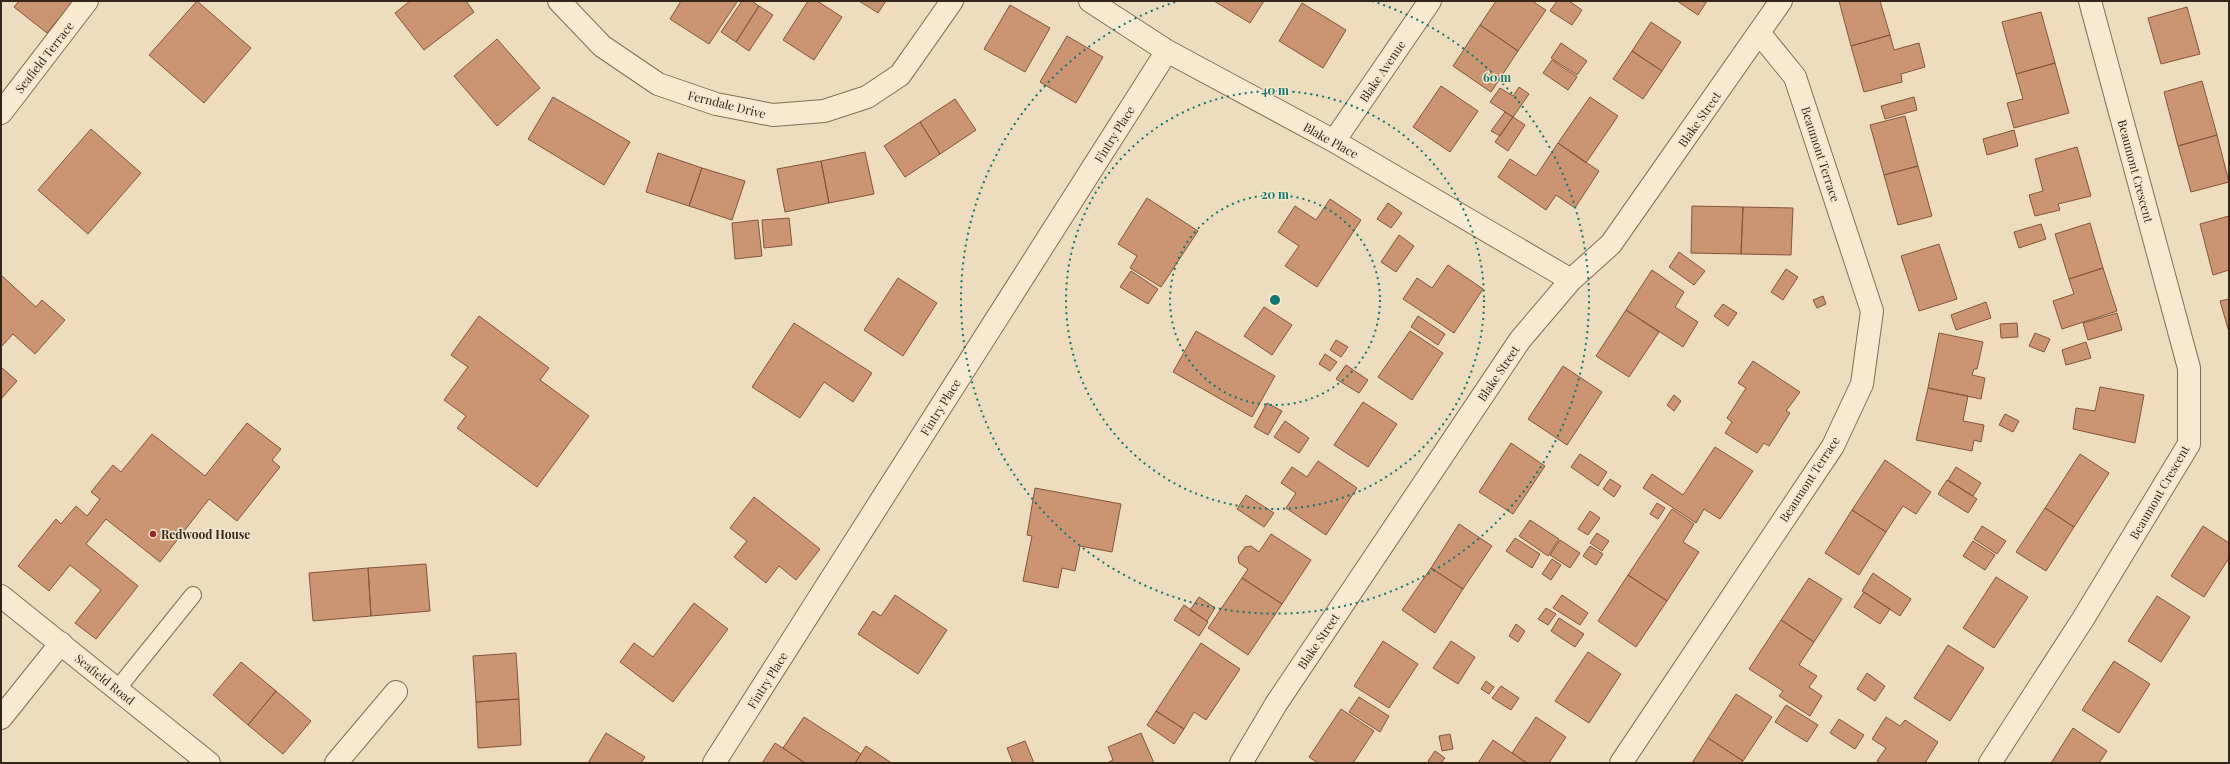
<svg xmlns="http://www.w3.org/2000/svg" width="2230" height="764" font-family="'Playfair Display',serif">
<rect width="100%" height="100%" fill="#eddcbd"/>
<path fill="#cb9473" stroke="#83553d" d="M19,1h54l-26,32 -33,-26z
M197,1l54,47 -47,55 -55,-48z
M410,1h56l8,11 -50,38 -29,-37z
M681,1h55l1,1 -28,42 -39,-25z
M742,1h10l7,5 -23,36 -15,-10z
M808,1h9l25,16 -28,43 -31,-20z
M859,1h27l-8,12z
M1214,1h50l-14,22z
M1496,1h36l14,9 -28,41 -38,-26z
M1557,1h12l13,9 -10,15 -22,-14z
M1677,1h30l-9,14z
M1839,1h41l10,34 -39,11z
M1302,3l44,27 -23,38 -44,-27z
M1010,5l40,23 -25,44 -41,-23z
M759,6l14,9 -24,36 -13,-9z
M2187,7l13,47 -39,10 -13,-46z
M2041,12l14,51 -39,11 -14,-52z
M1651,22l30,20 -19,29 -30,-20z
M1480,25l38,26 -27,41 -38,-26z
M1890,35l4,15 25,-7 6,24 -24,7 1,8 -38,10 -13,-46z
M1067,36l36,21 -27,46 -36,-21z
M497,39l43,49 -43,38 -43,-50z
M1561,43l26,18 -10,14 -26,-17z
M1632,51l30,20 -19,28 -30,-20z
M1552,60l25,17 -9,13 -25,-17z
M2055,63l14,50 -55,15 -7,-25 16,-4 -7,-25z
M2202,81l15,54 -39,11 -14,-54z
M1441,86l37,25 -28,41 -37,-25z
M1519,87l10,7 -16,23 -23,-15 10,-14 13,8z
M553,97l77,45 -26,43 -76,-46z
M1590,97l28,19 -32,47 -28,-20z
M1914,97l3,13 -32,9 -4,-13z
M955,99l21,31 -36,24 -20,-32z
M1505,112l8,5 -13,19 -9,-5z
M1905,116l13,50 -34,9 -14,-50z
M1513,117l12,8 -17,26 -13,-9z
M920,122l20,32 -35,23 -21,-31z
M91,129l50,44 -53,61 -50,-44z
M2014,130l4,16 -31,9 -4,-16z
M2217,135l12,47 -38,10 -13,-46z
M1558,143l41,28 -24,37 -19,-13 -10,15 -48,-33 12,-18 26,17z
M2077,147l14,49 -33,8 2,6 -25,6 -6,-21 14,-4 -8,-32z
M865,152l9,42 -45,9 -8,-42z
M658,153l44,15 -13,38 -43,-14z
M821,161l8,42 -44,9 -8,-43z
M1918,166l14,50 -34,9 -14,-50z
M702,168l43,13 -13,39 -43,-14z
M1147,198l51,33 -37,56 -31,-19 7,-12 -19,-12z
M1330,199l31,21 -44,67 -32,-21 14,-20 -21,-14 17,-26 21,14z
M1388,203l14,10 -11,15 -14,-9z
M1692,206l51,1 -2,47 -50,-1z
M1743,207l50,1 -2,47 -50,-1z
M2229,216v54l-16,5 -13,-51z
M789,218l3,27 -28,3 -2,-28z
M758,220l4,36 -27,3 -3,-36z
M2090,223l13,45 -34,11 -14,-45z
M2041,224l5,15 -27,9 -5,-16z
M1399,235l15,11 -18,26 -15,-10z
M1939,244l18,55 -38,12 -18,-55z
M1679,252l26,19 -11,14 -25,-18z
M1448,265l35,24 -29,44 -51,-34 14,-21 15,10z
M2103,268l14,43 -55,18 -9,-28 21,-7 -5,-15z
M1786,269l12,8 -15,23 -12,-8z
M1652,270l32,22 -9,15 23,15 -15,25 -57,-37z
M1131,271l27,18 -10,15 -28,-17z
M1,275l35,32 6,-7 23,20 -30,34 -22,-20 -12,13z
M898,278l39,25 -34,53 -39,-26z
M1823,296l3,8 -9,4 -4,-8z
M2229,299v33l-9,-31z
M1986,302l5,16 -35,12 -5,-15z
M1723,304l14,9 -9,13 -14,-10z
M1264,307l28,18 -20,30 -28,-19z
M1626,310l33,22 -30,45 -33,-21z
M2117,313l5,17 -34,10 -5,-17z
M479,316l70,52 -9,12 49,36 -52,71 -80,-59 9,-12 -22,-16 24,-33 -17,-12z
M1418,316l27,18 -7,11 -27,-18z
M794,323l78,50 -19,29 -29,-20 -24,36 -48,-31z
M2017,323l1,14 -17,1 -1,-14z
M1196,331l79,45 -23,41 -79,-45z
M1410,331l33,22 -31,47 -34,-23z
M1939,333l44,9 -6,27h-3l-2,6 13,3 -4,21 -53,-11z
M2035,333l15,6 -6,13 -15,-6z
M1336,340l12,7 -7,10 -11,-7z
M2086,342l5,16 -25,7 -4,-15z
M1325,354l12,8 -7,9 -11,-7z
M1753,361l47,31 -14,19 4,2 -21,33 -5,-3 -7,10 -32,-20 7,-11 -5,-4 19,-30 -8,-5z
M1346,365l22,15 -9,13 -23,-14z
M1563,366l39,26 -35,53 -39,-26z
M1,367l16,14 -16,18z
M2100,387l44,8 -9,48 -62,-14 3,-21 19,3z
M1928,388l40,8 -5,25 21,4 -3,17 -7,-2 -2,11 -56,-11z
M1674,395l7,6 -7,10 -7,-6z
M1363,402l34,22 -29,43 -34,-22z
M1267,403l15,8 -14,24 -14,-8z
M2005,414l14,7 -6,11 -14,-7z
M1285,421l24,17 -10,15 -25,-16z
M247,423l34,26 -9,11 8,7 -43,54 -28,-22 -49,63 -54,-43 -20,25 52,42 -42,53 -21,-16 26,-33 -31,-25 -21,26 -31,-25 38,-47 5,5 15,-18 11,10 13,-17 -9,-7 22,-27 8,7 31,-38 53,42z
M1511,443l34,23 -32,48 -34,-22z
M1715,447l38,24 -33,48 -16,-10 -8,14 -53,-35 9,-14 31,21z
M1580,454l27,18 -9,14 -27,-19z
M2080,454l29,19 -35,54 -29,-19z
M1885,460l46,32 -15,22 -13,-8 -17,26 -34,-22z
M1318,461l39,27 -31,47 -40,-27 10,-15 -15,-10 11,-16 15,10z
M1956,467l25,16 -8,13 -25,-16z
M1610,479l11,7 -7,11 -11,-8z
M1947,480l30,19 -9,14 -30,-19z
M1035,488l86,16 -9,48 -32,-6 -5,25 -13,-3 -4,20 -35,-7 9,-45 -5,-1z
M1246,495l28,18 -10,14 -27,-18z
M754,497l66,52 -24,31 -17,-14 -13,17 -32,-26 13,-16 -17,-13z
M1657,503l8,5 -7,11 -8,-5z
M2045,508l29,19 -28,44 -30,-19z
M1672,509l22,15 -11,18 16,10 -32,49 -39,-26z
M1852,510l34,22 -27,43 -34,-22z
M1590,511l10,7 -12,17 -10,-6z
M1530,520l29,19 -11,17 -29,-20z
M1459,524l33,22 -29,43 -32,-21z
M1982,526l24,15 -9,13 -23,-15z
M2203,526l26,17v15l-25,39 -33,-21z
M1597,533l12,8 -7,10 -12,-8z
M1271,534l40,26 -29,44 -40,-26 6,-9 -9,-6 -1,-6 7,-10 6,-1 8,6z
M1515,538l25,16 -8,14 -26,-17z
M1560,540l20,13 -10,15 -20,-13z
M1973,541l22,14 -10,15 -22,-14z
M1590,546l13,8 -7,11 -13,-9z
M1552,559l9,6 -10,15 -9,-6z
M426,564l4,47 -59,5 -3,-48z
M368,568l3,48 -58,5 -4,-48z
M1431,568l32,21 -28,44 -33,-23z
M1873,573l38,26 -11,17 -38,-25z
M1628,575l39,26 -31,46 -38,-26z
M1996,577l32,20 -34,51 -31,-20z
M1242,578l40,26 -34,51 -40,-27z
M1809,578l33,21 -28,43 -33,-22z
M1864,592l26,17 -10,15 -26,-17z
M895,595l52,35 -29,44 -60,-40 15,-23 8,5z
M1562,595l26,18 -8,12 -27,-17z
M2157,596l33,21 -29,45 -33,-21z
M1199,597l16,11 -8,13 -17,-11z
M694,603l34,26 -55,73 -53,-40 14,-19 19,14z
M1184,605l24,17 -9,14 -25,-16z
M1546,608l10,6 -8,11 -10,-6z
M1559,618l25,16 -9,13 -24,-16z
M1781,620l33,22 -15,23 18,11 -8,11 13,9 -12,20 -31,-20 4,-5 -34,-22z
M1516,624l9,7 -7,11 -9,-6z
M1383,641l35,23 -29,44 -35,-22z
M1451,641l24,16 -17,27 -25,-16z
M1201,643l39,26 -34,51 -12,-8 -10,17 -28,-18z
M1948,645l36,23 -34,53 -36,-23z
M1588,652l33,22 -32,49 -34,-22z
M516,653l3,46 -43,3 -3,-46z
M2114,661l36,23 -31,49 -37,-23z
M241,662l35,29 -28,34 -35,-30z
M1867,673l18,13 -10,15 -18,-12z
M1486,681l8,6 -5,7 -8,-5z
M1501,686l18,12 -8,12 -19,-12z
M276,691l35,30 -28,33 -35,-29z
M1736,694l36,23 -29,44 -35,-23z
M1359,697l30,19 -9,16 -31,-20z
M519,699l2,46 -43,3 -2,-46z
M1786,705l32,20 -11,17 -32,-20z
M1341,709l33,22 -21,32h-35l-9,-6z
M1156,711l28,18 -10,15 -27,-19z
M804,717l57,37 -6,9h-50l-22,-15z
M1536,717l30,20 -17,26h-22l-15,-10z
M1886,717l14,9 5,-6 33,22 -13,21h-45l-3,-2 9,-13 -14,-9z
M1839,719l25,16 -9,14 -25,-16z
M2073,728l34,23 -8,12h-48z
M606,733l39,24 -4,6h-53z
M1141,733l13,30h-47l6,-3 -5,-13z
M1450,734l3,15 -11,2 -3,-15z
M1708,738l35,23 -2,2h-49z
M1493,740l19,13 15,10h-49z
M1025,741l9,22h-21l-6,-15z
M775,743l8,5 22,15h-43z
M866,746l24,16v1h-35z
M1435,751l10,7 -4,5h-10l-3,-2z"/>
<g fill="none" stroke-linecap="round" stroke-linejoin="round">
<defs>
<path id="lane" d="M118,688l75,-93"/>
<path id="street" d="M559,1l43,45 56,38 58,20 57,11 51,-4 43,-14 33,-22 52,-74
M1090,1l77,50 167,90 237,139
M1,113l86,-112
M1334,141l96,-140
M1,596l208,167
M1,718l60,-75
M336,763l60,-71
M714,763l453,-712
M1241,763l35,-59 244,-364 51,-60 40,-36 170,-243
M1621,763l212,-317 29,-62 10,-73 -77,-234 -35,-43
M1990,763l93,-144 106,-175v-76l-99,-367"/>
</defs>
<use href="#lane" stroke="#846d56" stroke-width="18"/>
<use href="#street" stroke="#846d56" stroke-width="24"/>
<use href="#lane" stroke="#f8ead0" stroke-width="16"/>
<use href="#street" stroke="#f8ead0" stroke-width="22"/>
</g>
<g fill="none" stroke="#0f766e" stroke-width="2" stroke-dasharray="2 4">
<circle cx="1275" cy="300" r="105"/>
<circle cx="1275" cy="300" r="209"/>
<path d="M1372 1A314 314 0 1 1 1178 1"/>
</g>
<circle fill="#93272d" stroke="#f5e7cc" stroke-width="1.5" cx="153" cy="534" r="4"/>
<g text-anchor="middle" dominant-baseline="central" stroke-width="3" stroke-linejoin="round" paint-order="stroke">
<g font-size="12" fill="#34261b" stroke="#f5e7cc">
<text transform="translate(44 57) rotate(-52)">Seafield Terrace</text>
<text transform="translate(1382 71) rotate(-56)">Blake Avenue</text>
<text transform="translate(727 104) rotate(14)">Ferndale Drive</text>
<text transform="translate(1699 119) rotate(-55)">Blake Street</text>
<text transform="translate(1114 134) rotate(-58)">Fintry Place</text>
<text transform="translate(1331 140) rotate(29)">Blake Place</text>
<text transform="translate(1821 154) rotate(72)">Beaumont Terrace</text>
<text transform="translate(2136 171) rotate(75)">Beaumont Crescent</text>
<text transform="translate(1498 373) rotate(-56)">Blake Street</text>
<text transform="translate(940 407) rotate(-58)">Fintry Place</text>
<text transform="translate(1809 479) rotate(-57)">Beaumont Terrace</text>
<text transform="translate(2159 492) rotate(-60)">Beaumont Crescent</text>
<text transform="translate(1318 641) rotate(-56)">Blake Street</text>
<text transform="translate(105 679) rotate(39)">Seafield Road</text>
<text transform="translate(767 680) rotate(-58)">Fintry Place</text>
</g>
<g font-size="12" font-weight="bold" fill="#34261b" stroke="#f5e7cc" text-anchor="start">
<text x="161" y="534">Redwood House</text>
</g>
</g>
<circle cx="1275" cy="300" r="6" fill="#0f766e" stroke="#f5e7cc" stroke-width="2"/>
<g font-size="12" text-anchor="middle" font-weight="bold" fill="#0f766e" stroke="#f5e7cc" stroke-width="3" stroke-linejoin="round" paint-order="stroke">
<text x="1497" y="82">60 m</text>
<text x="1275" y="95">40 m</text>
<text x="1275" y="199">20 m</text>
</g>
<rect width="2230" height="764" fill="none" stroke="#34261b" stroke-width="4"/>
</svg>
